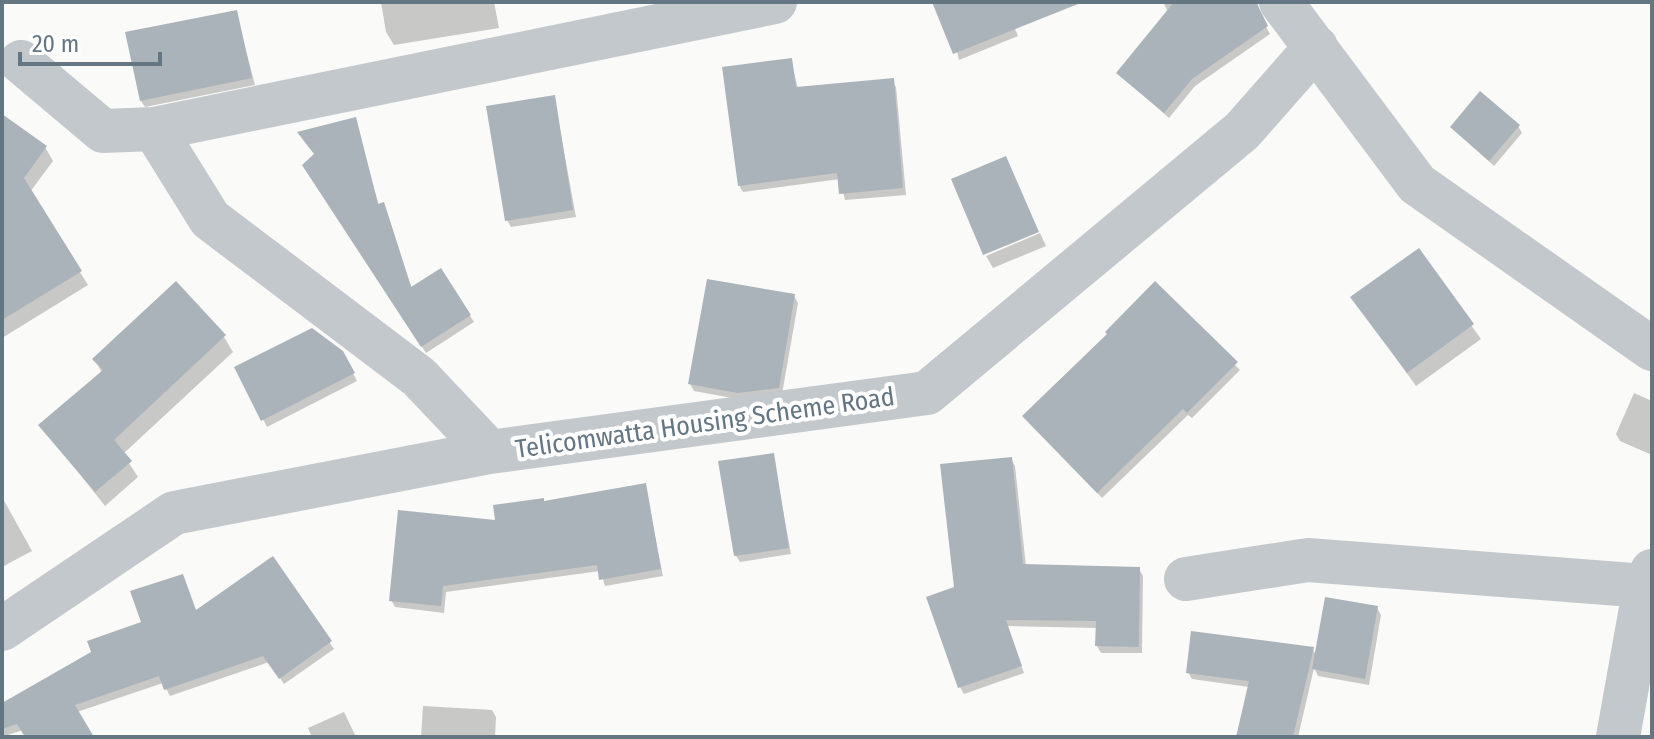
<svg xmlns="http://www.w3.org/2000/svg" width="1654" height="739" font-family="'Fira Sans Condensed',sans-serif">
<rect width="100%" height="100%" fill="#fafaf8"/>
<path fill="#0003" d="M381,2h113l5,26 -105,17 -8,-13z
M945,2h59l14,34 -59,24z
M1167,2h91l1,12 11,20 -75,52 -26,32 -51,-45 50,-61 -4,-8z
M236,12l19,73 -110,22 -4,-6z
M791,60l7,29 94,-8 4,6 10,108 -61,5 -5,-21 -97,13 -4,-7z
M554,97l22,120 -65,10 -4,-7z
M2,116l43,31 8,14 -23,31 58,93 -86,53z
M355,119l24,87 8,6 25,77 32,-13 30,46 -48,31 -118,-181z
M1518,126l4,7 -28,33 -42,-38z
M1040,233l6,13 -53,22 -7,-12z
M1418,251l63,88 -65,47 -63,-88z
M1155,284l85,86 -48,48 -4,-3 -86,83 -78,-81 85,-82z
M794,296l4,7 -16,91 -39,6 -49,-9 -4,-7z
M224,337l9,15 -110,102 15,23 -33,29 -64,-81 61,-52 -7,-13z
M342,352l15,29 -90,46 -30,-59z
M1634,393l18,8v54l-32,-14 -4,-7z
M773,455l18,99 -51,8 -4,-6z
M1011,459l4,7 11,100 113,3 4,7 -1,77h-41l-4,-7v-18l-90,-2 17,47 -60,21 -4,-7 -4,-98z
M645,486l18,90 -58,10 -5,-15 -154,21 -2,21 -49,-6 -4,-7 106,-77z
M2,497l30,54 -30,16z
M272,559l62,90 -50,35 -15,-22 -99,34 -7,-13 -86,29 15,25h-65l-4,-7 -21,7v-31l194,-94z
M1377,608l4,7 -12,70 -51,-9 -4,-8 -16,69h-60l11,-50 -57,-8 -4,-7 124,-23 5,7z
M423,706l69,4 4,7 -1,20h-74z
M344,712l12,25h-44l-4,-9z"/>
<path fill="#aab3b9" d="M932,2h146v2l-125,50z
M1174,2h82l12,24 -76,53 -28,34 -48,-40z
M237,10l15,68 -112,23 -15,-69z
M792,58l4,29 98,-9 9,110 -64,6 -2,-21 -99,13 -16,-119z
M1480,91l40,34 -31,36 -39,-34z
M555,95l18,115 -68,11 -19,-115z
M2,114l45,32 -23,32 58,93 -80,49z
M356,117l22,87 6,-2 27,85 30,-19 30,47 -50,32 -119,-182 12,-11 -17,-22z
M1006,156l33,76 -56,23 -32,-76z
M1419,248l55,76 -67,49 -57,-76z
M707,279l88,15 -16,94 -41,5 -50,-9z
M176,281l50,54 -112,105 18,21 -37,31 -57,-67 65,-55 -11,-11z
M1155,281l83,81 -51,51 -4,-4 -86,84 -75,-77 85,-82 -2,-2z
M312,328l31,23 12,22 -94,48 -27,-54z
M774,453l15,95 -55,8 -16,-95z
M1012,457l11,107 117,3 -1,80 -44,-1 1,-25 -90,-1 16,46 -64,22 -32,-91 28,-10 -14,-123z
M646,483l15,86 -62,11 -2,-15 -154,21 -2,20 -52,-5 9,-91 97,10 -2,-15 51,-7v3z
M273,556l59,85 -53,38 -16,-23 -99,34 -5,-14 -84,29 19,32h-69l-8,-13 -15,5v-26l89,-51 -4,-11 54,-19 -11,-31 53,-17 13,36z
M1325,597l53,9 -13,73 -53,-10z
M1191,631l123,16 -21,90h-57l13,-56 -63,-8z"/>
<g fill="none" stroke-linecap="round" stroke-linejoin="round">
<path stroke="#c3c8cc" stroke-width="44" d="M1281,2l136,182 235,165
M21,62l82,69 51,-2 621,-127
M154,129l56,90 209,158 71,75
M1186,579l122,-19 337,26
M2,629l172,-116 316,-61 437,-59 315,-262 74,-84
M1618,737l27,-151 7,-15"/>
</g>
<g text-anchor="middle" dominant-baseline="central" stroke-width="8" stroke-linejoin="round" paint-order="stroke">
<g font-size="26" fill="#657683" stroke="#fff">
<text transform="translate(705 423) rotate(-8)">Telicomwatta Housing Scheme Road</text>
</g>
</g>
<rect width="1654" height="739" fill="none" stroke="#657683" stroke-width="8"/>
<path d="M20 52v12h140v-12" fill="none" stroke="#657683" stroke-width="4"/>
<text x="32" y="52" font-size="24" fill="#657683" stroke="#ffffff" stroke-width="6" paint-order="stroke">20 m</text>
</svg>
